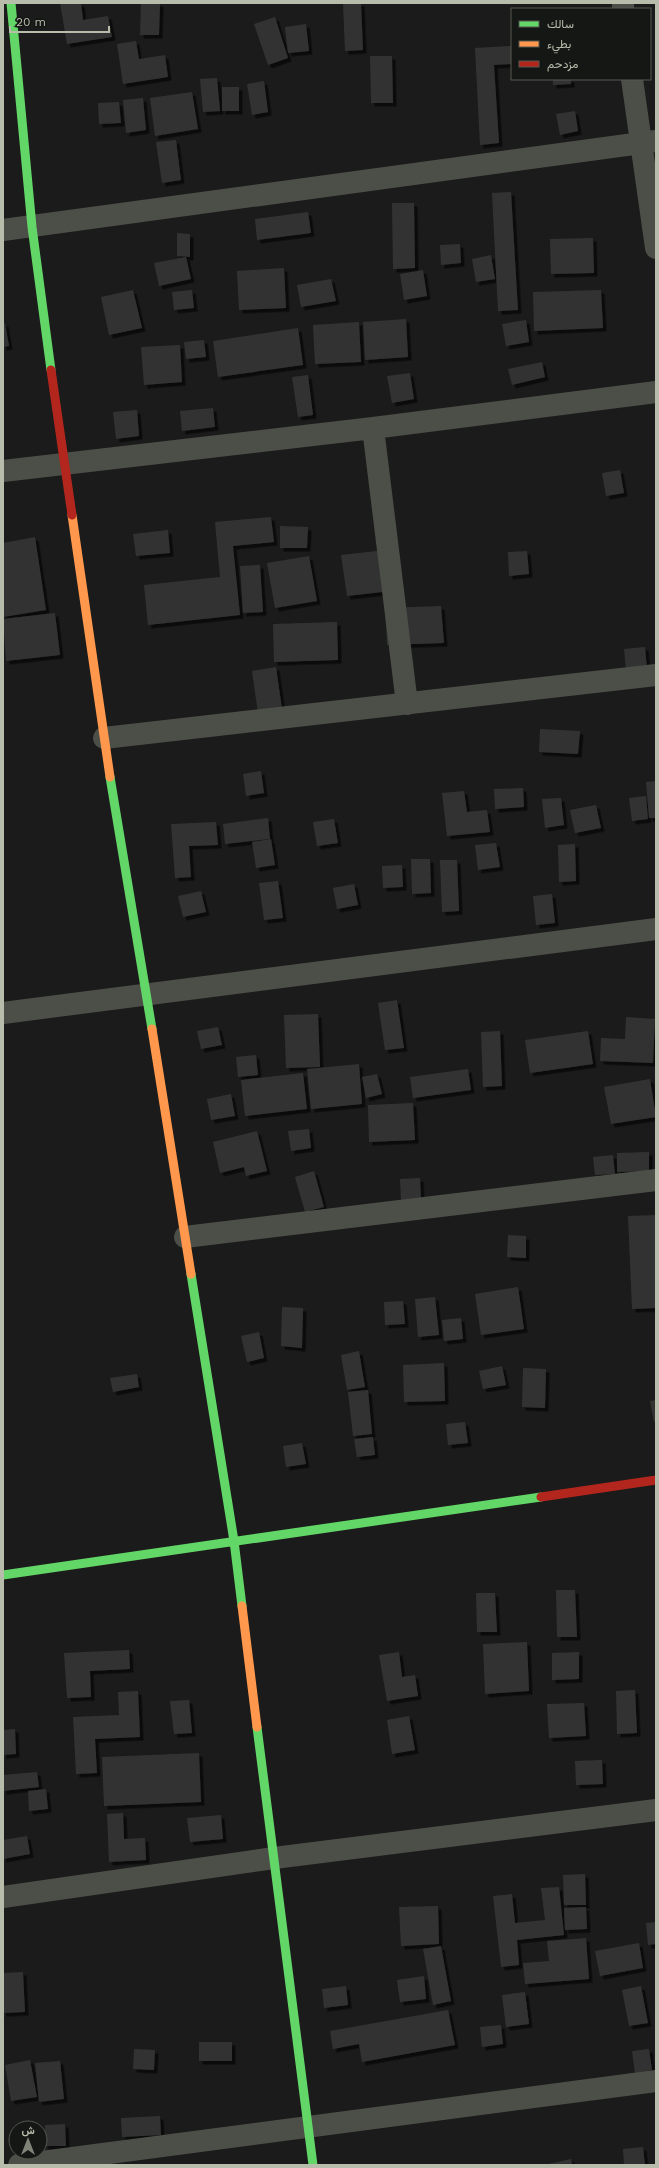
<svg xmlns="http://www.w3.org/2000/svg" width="659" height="2168" font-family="'Work Sans',Vazirmatn,sans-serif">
<defs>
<filter id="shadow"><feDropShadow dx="3.5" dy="3.5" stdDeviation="0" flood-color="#0009"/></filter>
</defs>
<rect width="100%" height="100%" fill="#1a1b1a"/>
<path fill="#323330" filter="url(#shadow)" d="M60,3h21l2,17 25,-4 4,21 -45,7z
M141,3h19l-1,32h-19z
M343,3h18l2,47 -18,1z
M275,17l13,41 -20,7 -14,-41z
M306,24l3,27 -21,2 -3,-26z
M136,41l3,18 26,-4 3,22 -45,7 -6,-40z
M512,46v18l-18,1 5,78 -19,2 -5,-97z
M370,56h22l1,47h-22z
M217,78l3,33 -17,1 -3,-33z
M553,79h18v5l-18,1z
M264,81l4,31 -16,3 -5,-31z
M222,87h17v24h-17z
M192,92l6,37 -43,7 -5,-38z
M143,98l3,32 -20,3 -3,-33z
M119,102l2,21 -22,1 -1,-21z
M575,111l3,20 -18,4 -4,-21z
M176,140l5,40 -19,3 -6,-41z
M511,192l7,118 -20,1 -6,-118z
M392,203h22l1,65 -22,1z
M308,212l3,21 -54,7 -2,-21z
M177,233l13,1v23l-13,-1z
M593,238l1,35 -43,1 -1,-35z
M460,244l1,19 -20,2 -1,-20z
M491,255l4,24 -19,3 -4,-23z
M186,257l5,22 -32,7 -5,-23z
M284,268l2,40 -47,2 -2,-39z
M423,270l4,26 -23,4 -4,-26z
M331,279l5,22 -35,6 -4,-22z
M133,290l9,38 -33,7 -8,-38z
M192,290l2,18 -20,2 -2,-18z
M601,290l2,38 -69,3 -1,-39z
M406,319l2,38 -43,3 -2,-38z
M526,320l3,22 -23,4 -4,-22z
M359,322l2,40 -46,2 -2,-39z
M3,323h2l4,23 -6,1z
M298,328l5,37 -85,12 -5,-36z
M204,340l2,17 -20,2 -2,-17z
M180,345l2,37 -38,3 -3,-38z
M542,362l3,15 -33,8 -4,-16z
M410,373l4,26 -22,4 -5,-27z
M308,375l5,40 -15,2 -6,-40z
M213,408l2,19 -33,4 -2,-20z
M137,410l2,26 -23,3 -3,-27z
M620,470l4,23 -18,3 -4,-23z
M271,517l3,25 -41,4 7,69 -92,10 -4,-40 76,-8 -5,-55z
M280,526l28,1 -1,21h-27z
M168,530l2,23 -34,3 -3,-22z
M35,537l11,73 -43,7v-74z
M386,550l5,41 -44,5 -6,-41z
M527,551l2,23 -20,2 -1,-24z
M309,556l8,45 -42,7 -8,-45z
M260,565l3,47 -20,1 -3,-47z
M441,606l3,37 -57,2 -2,-37z
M55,613l5,42 -54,6 -3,-42z
M337,622l1,38 -64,2 -1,-38z
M645,647l2,22 -21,1 -2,-21z
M276,667l7,49 -24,4 -7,-49z
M540,729l40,2 -2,23 -39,-2z
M261,771l3,22 -18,3 -3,-22z
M656,781v37h-7l-3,-36z
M523,788l1,19 -29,2 -1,-20z
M464,791l3,21 20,-2 3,22 -43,4 -5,-43z
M646,796l2,23 -16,2 -3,-23z
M561,798l3,27 -19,3 -3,-29z
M596,805l5,23 -26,5 -5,-23z
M268,818l2,21 -45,5 -2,-20z
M334,819l4,24 -21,3 -4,-24z
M216,822l2,23 -29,1 2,31 -16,1 -4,-54z
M271,839l4,26 -19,3 -4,-26z
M496,843l4,24 -22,3 -3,-25z
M575,844l1,37 -17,1 -1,-37z
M411,859h19l1,34 -19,1z
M440,860h17l2,51 -17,1z
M402,865l1,22 -20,1 -1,-22z
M278,881l5,37 -19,2 -5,-37z
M354,884l4,21 -21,4 -4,-21z
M201,891l5,21 -23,5 -5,-21z
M552,894l3,29 -19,2 -3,-29z
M397,1000l7,48 -19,2 -7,-47z
M318,1014l2,53 -34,1 -2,-53z
M626,1017l29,2 -2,44 -53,-2 1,-23 24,1z
M218,1027l4,18 -21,4 -4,-18z
M500,1031l2,55 -19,1 -2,-55z
M588,1031l5,33 -63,9 -5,-33z
M256,1055l2,20 -20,2 -2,-20z
M359,1064l3,40 -51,5 -4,-40z
M468,1069l3,21 -58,8 -3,-21z
M303,1073l4,36 -62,7 -4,-36z
M377,1074l5,20 -16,4 -4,-21z
M650,1079l6,38 -45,7 -7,-37z
M231,1094l4,22 -24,4 -4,-21z
M413,1103l2,37 -46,2 -1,-37z
M309,1129l2,19 -20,3 -3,-20z
M257,1131l10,40 -21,5 -2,-9 -24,6 -7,-31z
M649,1152v19l-32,1v-19z
M613,1155l2,19 -20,1 -2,-18z
M314,1171l10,36 -19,5 -10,-35z
M420,1178l1,21 -20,1 -1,-21z
M656,1215v93l-24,1 -4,-93z
M508,1235l18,1v22l-19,-1z
M518,1287l6,42 -43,6 -6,-41z
M435,1297l4,38 -21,2 -3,-38z
M403,1301l2,23 -20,1 -1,-23z
M282,1307l21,1 -1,40 -21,-2z
M461,1318l2,21 -19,2 -2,-21z
M259,1332l5,26 -17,4 -6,-26z
M359,1351l6,36 -18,3 -6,-35z
M444,1363l1,38 -41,1 -1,-37z
M502,1366l4,19 -23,4 -4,-18z
M523,1368l23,1 -1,39 -23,-1z
M137,1374l2,13 -26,5 -3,-14z
M368,1390l4,44 -19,2 -5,-44z
M656,1400v21l-2,1 -4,-21z
M465,1422l3,21 -20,2 -2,-21z
M373,1437l2,18 -18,2 -3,-18z
M302,1443l4,21 -20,3 -3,-21z
M556,1590h19l2,47h-20z
M476,1593h19l2,39h-20z
M527,1642l2,49 -44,3 -2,-50z
M129,1650l1,19 -40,2 1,26 -24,1 -3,-45z
M399,1652l3,25 13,-2 3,21 -31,5 -8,-46z
M579,1652v27l-27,1v-27z
M635,1690l2,43 -20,1 -1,-43z
M138,1691l2,46 -45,2 2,34 -21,1 -3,-57 46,-2 -1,-23z
M189,1700l3,33 -18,1 -4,-33z
M584,1703l2,33 -37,2 -2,-34z
M409,1716l6,34 -23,4 -5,-34z
M15,1729l1,25 -13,1v-25z
M199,1753l2,49 -97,4 -2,-49z
M602,1760l1,24 -27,1 -1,-24z
M37,1772l2,15 -36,4v-16z
M46,1789l2,20 -19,2 -1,-20z
M123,1813l1,26 21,-1 1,22 -37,2 -2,-48z
M221,1815l2,24 -33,3 -3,-24z
M27,1836l3,18 -27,5v-19z
M585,1874l1,31h-22l-1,-30z
M559,1887l5,48 -47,5 2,25 -18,2 -8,-71 19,-2 3,29 30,-3 -4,-32z
M438,1906l1,38 -38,2 -2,-39z
M586,1907l1,22 -22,1 -1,-22z
M656,1922v22l-8,1 -2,-22z
M586,1938l3,41 -64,5 -2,-21 26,-2 -2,-20z
M639,1943l4,25 -43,8 -5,-25z
M441,1946l10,55 -18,4 -10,-56z
M23,1972l2,40 -22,1v-40z
M424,1976l2,23 -26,3 -3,-22z
M346,1986l2,19 -24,3 -2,-19z
M641,1986l7,37 -19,3 -7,-36z
M525,1992l4,32 -23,3 -4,-32z
M448,2010l7,35 -93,17 -3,-18 -26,5 -3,-18z
M501,2025l2,19 -21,3 -2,-20z
M199,2042h33v19h-33z
M134,2049l21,1 -1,20 -21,-1z
M649,2049l3,21 -17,3 -3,-22z
M30,2060l7,37 -26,4 -6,-36z
M60,2061l4,38 -25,3 -4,-39z
M160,2116l1,19 -39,2 -1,-19z
M65,2124l1,22h-21v-21z
M643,2147l2,18h-21l-1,-16z
M571,2159l1,6h-24v-1z"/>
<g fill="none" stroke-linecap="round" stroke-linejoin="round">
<path stroke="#4c4e48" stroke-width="22" d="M623,3v6
M632,79l24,169
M3,230l653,-89
M373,428l34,276
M3,471l370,-43 283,-36
M104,738l552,-63
M3,1013l653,-84
M185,1237l471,-57
M3,1897l271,-39 382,-48
M19,2165l637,-84"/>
<path stroke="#63d668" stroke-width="9" d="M11,3l21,224 19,143
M110,777l42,252
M191,1274l43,267 8,65
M3,1575l538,-78
M257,1727l56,438"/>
<path stroke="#ff974d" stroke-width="9" d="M72,515l38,262
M152,1029l39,245
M242,1606l15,121"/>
<path stroke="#b3261e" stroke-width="9" d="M51,370l21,145
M541,1497l115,-17"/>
</g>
<rect width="659" height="2168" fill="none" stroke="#b7bcab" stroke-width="8"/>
<rect x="511" y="8" width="140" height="72" fill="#151714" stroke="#565950"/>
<rect x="519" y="21" width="20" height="6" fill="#63d668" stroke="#565950"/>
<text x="547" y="28" font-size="12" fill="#b7bcab">سالك</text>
<rect x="519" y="41" width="20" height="6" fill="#ff974d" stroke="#565950"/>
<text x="547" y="48" font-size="12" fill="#b7bcab">بطيء</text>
<rect x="519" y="61" width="20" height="6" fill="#b3261e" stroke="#565950"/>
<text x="547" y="68" font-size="12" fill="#b7bcab">مزدحم</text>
<g transform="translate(28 2140)"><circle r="19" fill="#151714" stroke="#565950"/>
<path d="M0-3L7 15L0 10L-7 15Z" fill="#808478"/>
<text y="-6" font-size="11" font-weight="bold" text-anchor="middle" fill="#b7bcab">ش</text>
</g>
<path d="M10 26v6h99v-6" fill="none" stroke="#b7bcab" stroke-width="2"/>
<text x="16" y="26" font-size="12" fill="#b7bcab" stroke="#151714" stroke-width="3" paint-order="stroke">20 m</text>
</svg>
